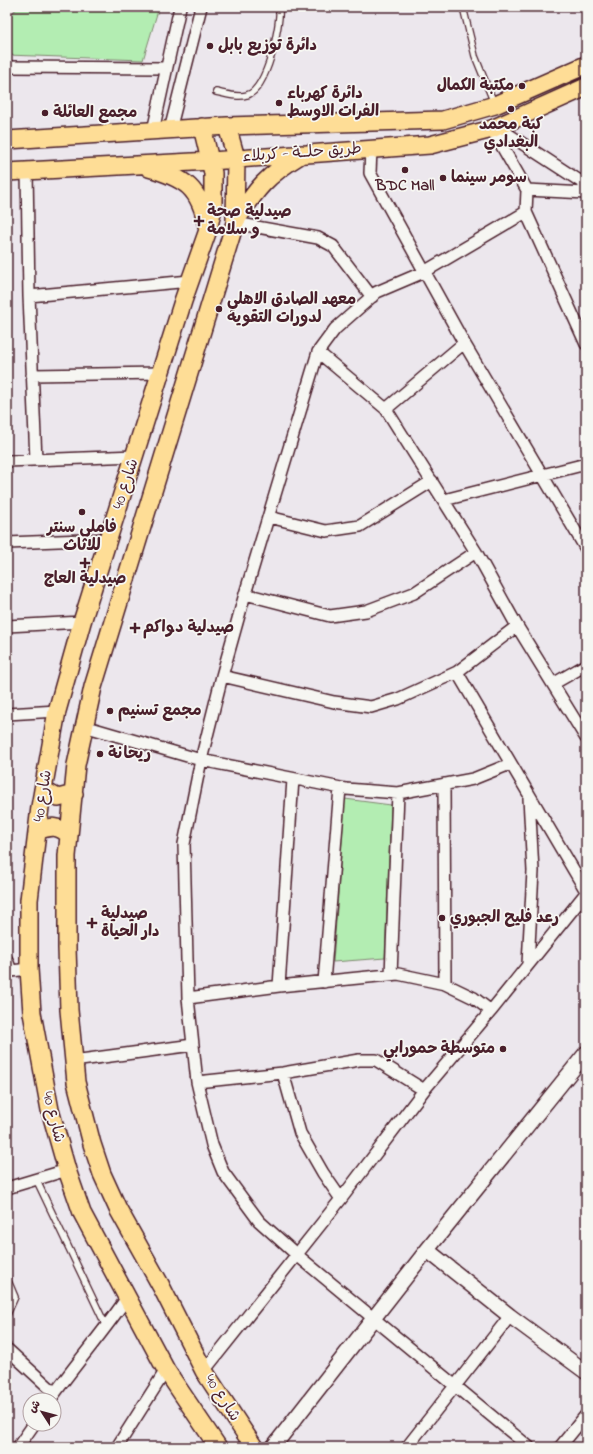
<svg xmlns="http://www.w3.org/2000/svg" width="593" height="1454" font-family="'Indie Flower','Playpen Sans Arabic',sans-serif">
<rect width="100%" height="100%" fill="#ece7ed"/>
<filter id="ink" filterUnits="userSpaceOnUse"><feTurbulence type="fractalNoise" baseFrequency=".025" numOctaves="2"/><feDisplacementMap in="SourceGraphic" scale="8" xChannelSelector="R" yChannelSelector="G"/><feConvolveMatrix kernelMatrix="1 2 1 2 8 2 1 2 1" color-interpolation-filters="sRGB"/></filter>
<g filter="url(#ink)">
<path fill="#b3edb2" stroke="#7e866e" d="M18,7h141l-16,53 -136,-5v-36z
M345,799l46,6 -6,153 -52,4z"/>
<g fill="none" stroke-linecap="round" stroke-linejoin="round">
<defs>
<path id="service" d="M463,7l12,49 19,47
M216,92c10,2 22,6 31,3 20,-5 34,-70 32,-88
M36,1179l70,147
M7,1278l8,19 -8,18"/>
<path id="minor" d="M7,67l158,1
M497,127l89,58
M492,129l35,61 -1,22 60,132
M170,130l31,-123
M153,131l27,-124
M371,149l-1,24 94,170 122,206
M27,171l2,125 7,164
M527,190l59,3
M526,212l-102,60 -47,20 -42,37 -17,23 -73,242 -23,82 -21,84 -17,84 4,154 9,84 15,63 11,27 36,49 38,34 232,192
M235,223l83,15 15,8 39,51
M29,296l161,-15
M318,352l68,57 90,143 41,74 69,112
M32,375l130,-2
M386,409l78,-66
M7,461l128,-5
M444,500l142,-36
M269,517l57,14 34,-5 72,-45
M7,543l102,-4
M245,594l85,22 36,-5 48,-18 62,-41
M7,626l75,-4
M457,672l129,219
M222,676l112,26 37,5 27,-8 59,-27 60,-46
M553,684l33,-19
M7,714l50,-3
M84,726l117,34 145,29 52,4 75,-14 37,-15
M444,784l1,200
M7,960l4,11 18,-2
M528,964l5,-93 -4,-73
M391,975l7,-182
M324,982l16,-194
M279,986l14,-207
M188,998l91,-12 119,-12 47,10 29,14 17,13
M73,1061l120,-16
M283,1073l17,60 23,40 18,26
M197,1082l86,-9 76,-13h17l48,30
M7,1188l60,-18
M7,1349l48,44
M204,1371l137,-172 83,-109 67,-79 95,-118
M50,1400c25,-36 54,-68 78,-104
M18,1447l16,-23
M117,1447l49,-77
M407,1447l103,-131
M560,1447l26,-32"/>
<path id="tertiary" d="M427,1250l83,66 76,56
M273,1447l154,-197 159,-197"/>
<path id="primary" d="M227,126l9,32 -1,65 -142,464 -17,78 -9,91v92l2,62 7,72 16,62 10,30 16,35 43,77 43,85 50,76
M202,127l11,46v35l-5,22 -25,71 -101,321 -25,89 -17,96 -11,93v69l3,44 18,97 17,60 15,43 84,157 52,77
M7,140l220,-14 216,-6 52,-15 91,-40
M149,168c36,10 51,20 58,58
M7,172l204,-11 219,-16 62,-16 94,-42
M235,222c22,-34 31,-46 67,-68
M43,790l15,8 16,-4
M37,831c14,-5 21,-6 32,4"/>
</defs>
<use href="#service" stroke="#4a1f2b" stroke-width="8"/>
<use href="#minor" stroke="#4a1f2b" stroke-width="14"/>
<use href="#tertiary" stroke="#4a1f2b" stroke-width="17"/>
<use href="#primary" stroke="#4a1f2b" stroke-width="20"/>
<use href="#service" stroke="#f6f6f2" stroke-width="5.5"/>
<use href="#minor" stroke="#f6f6f2" stroke-width="11"/>
<use href="#tertiary" stroke="#f6f6f2" stroke-width="14"/>
<use href="#primary" stroke="#fedd96" stroke-width="17"/>
</g>
</g>
<g fill="#4a1f2b" stroke="#f6f6f2" stroke-width="1.5">
<circle cx="210" cy="46" r="4"/>
<circle cx="522" cy="86" r="4"/>
<circle cx="279" cy="103" r="4"/>
<circle cx="511" cy="109" r="4"/>
<circle cx="45" cy="113" r="4"/>
<circle cx="405" cy="170" r="4"/>
<circle cx="443" cy="178" r="4"/>
<path d="M197 215h4v4h4v4h-4v4h-4v-4h-4v-4h4z"/>
<circle cx="219" cy="309" r="4"/>
<circle cx="82" cy="512" r="4"/>
<path d="M83 557h4v4h4v4h-4v4h-4v-4h-4v-4h4z"/>
<path d="M133 622h4v4h4v4h-4v4h-4v-4h-4v-4h4z"/>
<circle cx="110" cy="711" r="4"/>
<circle cx="100" cy="754" r="4"/>
<circle cx="442" cy="918" r="4"/>
<path d="M90 917h4v4h4v4h-4v4h-4v-4h-4v-4h4z"/>
<circle cx="503" cy="1049" r="4"/>
</g>
<g text-anchor="middle" dominant-baseline="central" stroke-width="3.5" stroke-linejoin="round" paint-order="stroke">
<g font-size="16" font-weight="bold" fill="#4a1f2b" stroke="#f6f6f2" text-anchor="start">
<text x="218" y="46">دائرة توزيع بابل</text>
<text x="514" y="86" text-anchor="end">مكتبة الكمال</text>
<text x="287" y="94">دائرة كهرباء<tspan x="287" dy="18">الفرات الاوسط</tspan></text>
<text x="53" y="113">مجمع العائلة</text>
<text x="511" y="125" text-anchor="middle">كبة محمد<tspan x="511" dy="18">البغدادي</tspan></text>
<text x="451" y="178">سومر سينما</text>
<text x="405" y="186" text-anchor="middle">BDC Mall</text>
<text x="207" y="212">صيدلية صحة<tspan x="207" dy="18">و سلامة</tspan></text>
<text x="227" y="300">معهد الصادق الاهلي<tspan x="227" dy="18">لدورات التقويه</tspan></text>
<text x="82" y="528" text-anchor="middle">فاملي سنتر<tspan x="82" dy="18">للاثاث</tspan></text>
<text x="85" y="579" text-anchor="middle">صيدلية العاج</text>
<text x="143" y="628">صيدلية دواكم</text>
<text x="118" y="711">مجمع تسنيم</text>
<text x="108" y="754">ريحانة</text>
<text x="101" y="914">صيدلية<tspan x="101" dy="18">دار الحياة</tspan></text>
<text x="450" y="918">رعد فليح الجبوري</text>
<text x="495" y="1049" text-anchor="end">متوسطة حمورابي</text>
</g>
<g font-size="16" fill="#4a1f2b" stroke="#f6f6f2">
<text transform="translate(302 153) rotate(-4)">طريق حلــة - كربلاء</text>
<text transform="translate(126 484) rotate(-72)">شارع 40</text>
<text transform="translate(43 796) rotate(-81)">شارع 40</text>
<text transform="translate(53 1117) rotate(76)">شارع 40</text>
<text transform="translate(222 1398) rotate(57)">شارع 40</text>
</g>
</g>
<rect width="593" height="1454" fill="none" stroke="#f6f6f2" stroke-width="24"/>
<rect x="12" y="12" width="569" height="1430" fill="none" stroke="#4a1f2b" stroke-width="1.5" filter="url(#ink)"/>
<g transform="translate(42 1412) rotate(306)"><circle r="19" fill="#f6f6f2" stroke="#b1a0a2"/>
<path d="M0-3L7 15L0 10L-7 15Z" fill="#4a1f2b"/>
<text y="-6" font-size="11" font-weight="bold" text-anchor="middle" fill="#4a1f2b">ش</text>
</g>
</svg>
